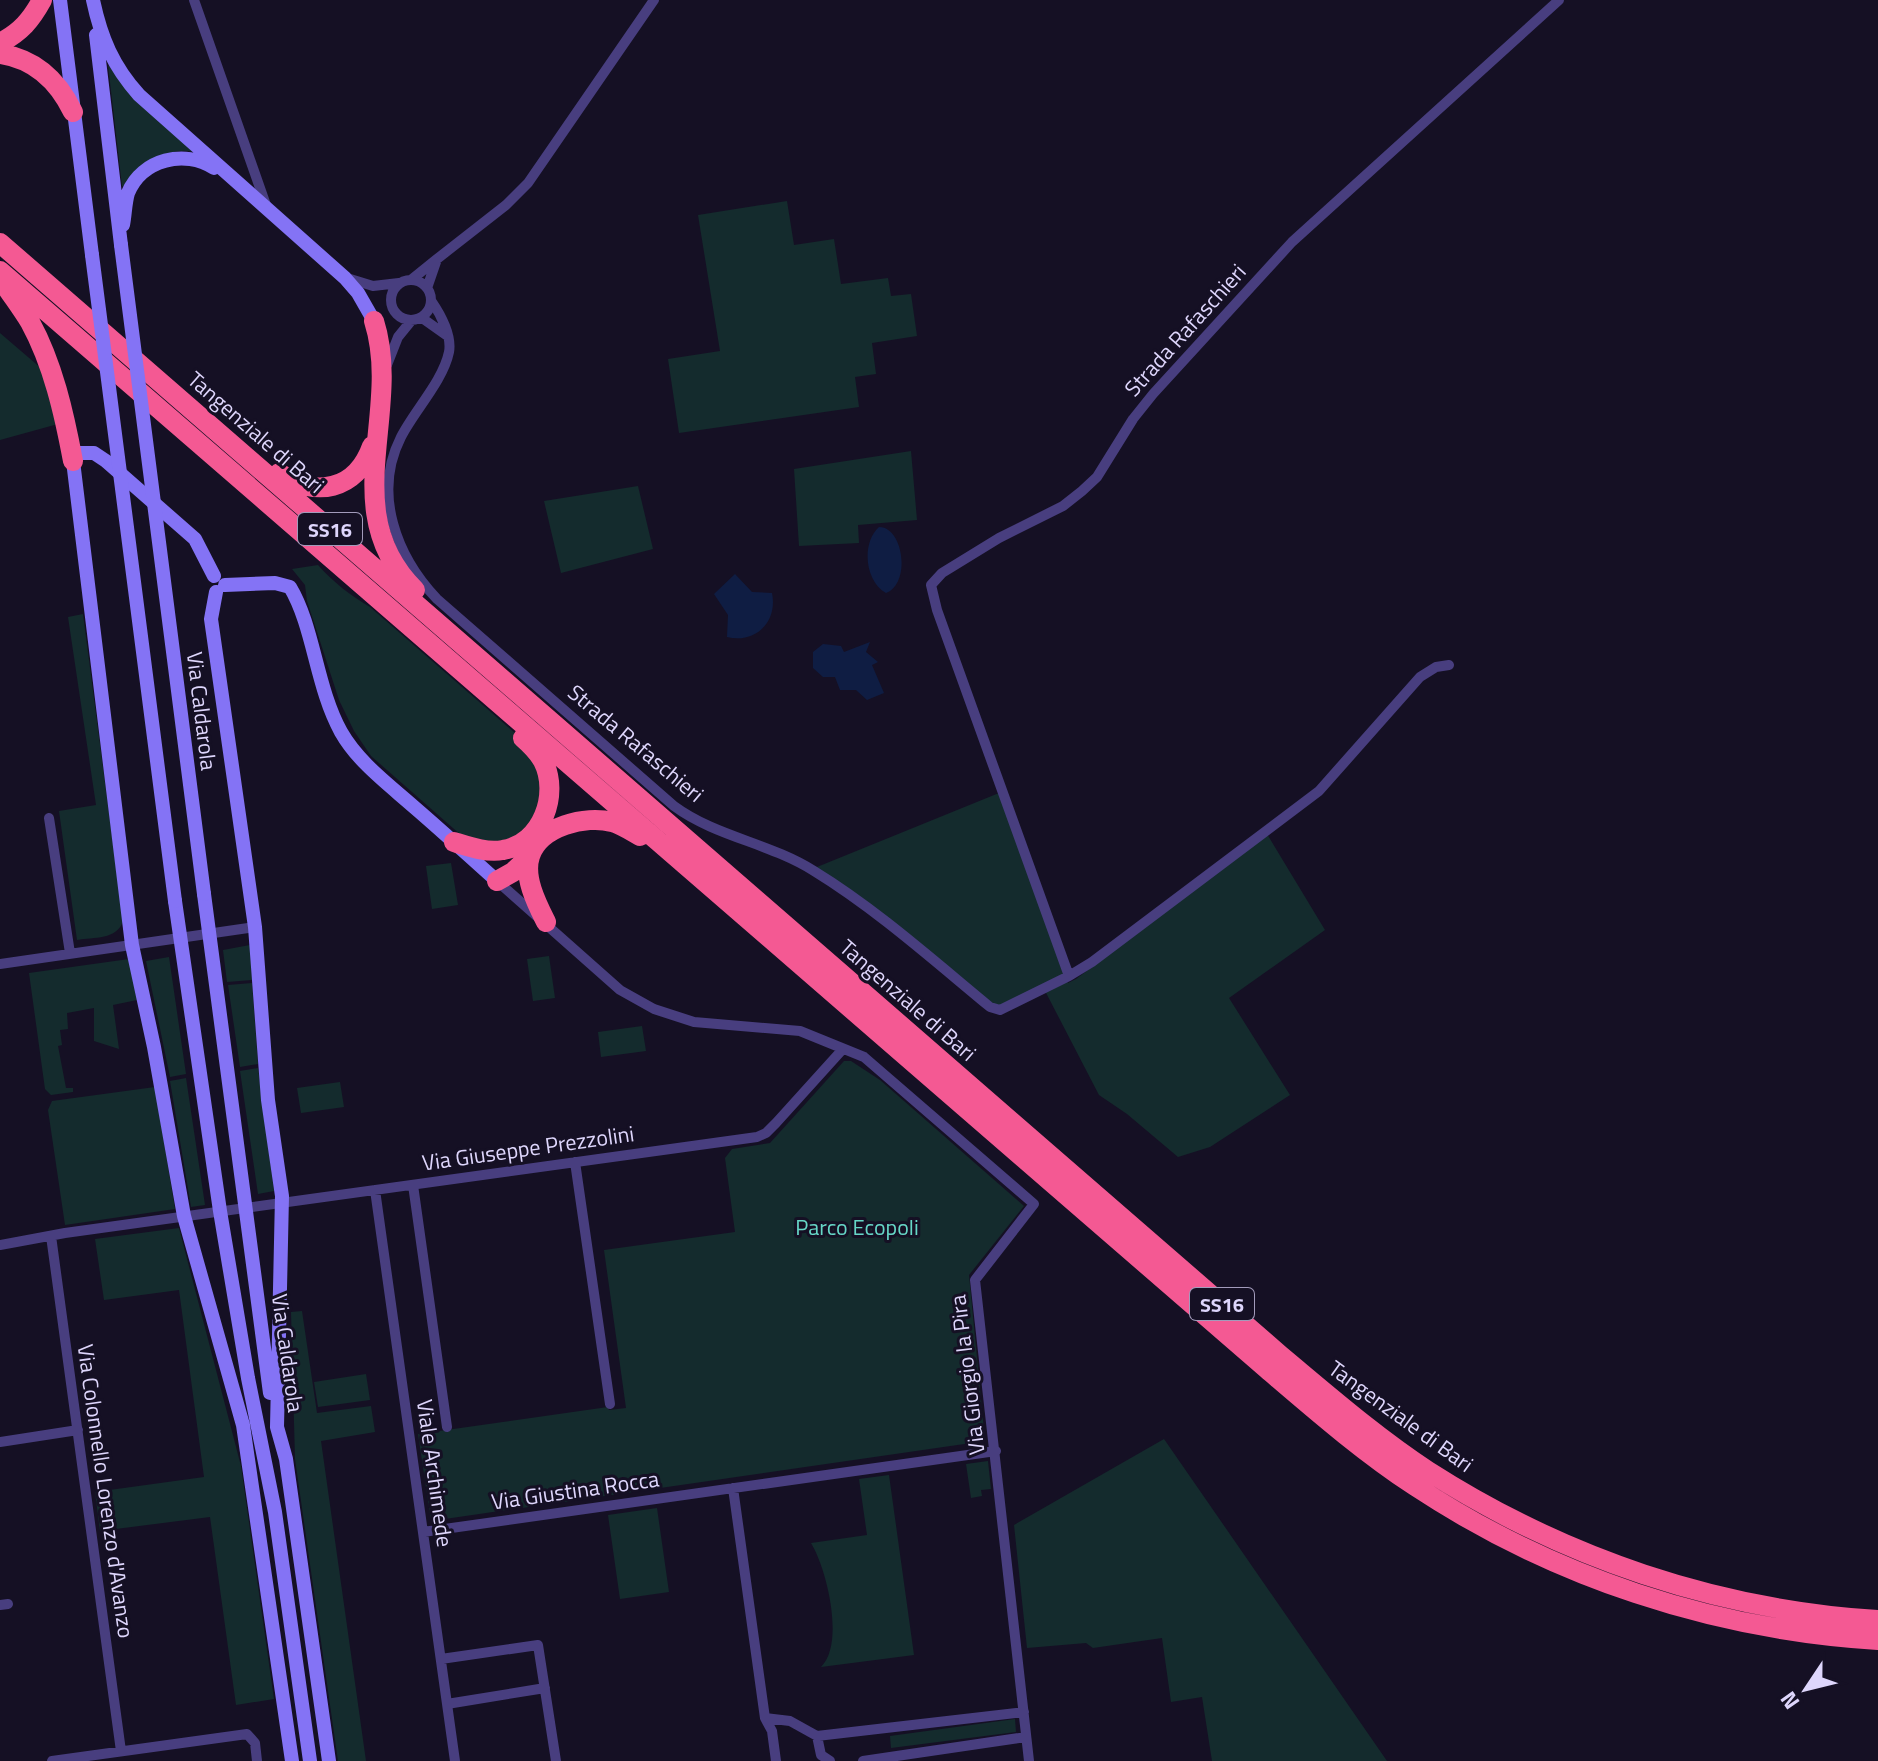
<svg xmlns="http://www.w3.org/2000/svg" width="1878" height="1761" font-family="'Titillium Web',sans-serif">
<rect width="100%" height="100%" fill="#151024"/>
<path fill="#142b2d" d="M108,65l86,87c-30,-7 -48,17 -69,35l-3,-1z
M787,201l7,44 40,-6 7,45 47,-6 3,18 20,-2 6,42 -45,7 4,31 -21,3 4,30 -180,26 -11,-74 52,-8 -22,-136z
M0,333l42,36 16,55 -58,16z
M911,451l6,69 -59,5 1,18 -60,3 -5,-77z
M638,486l15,63 -92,24 -17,-72z
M318,565c15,17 32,30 52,42l154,134 21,40 -12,43 -34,23 -37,-11 -91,-80 -17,-25 -15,-31 -32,-99 -2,-16 -13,-16z
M83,614l40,307c-6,19 -29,16 -46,19l-18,-129 37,-6 -28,-188z
M999,793l69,190 8,-4 191,-145 58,96 -96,68 61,97 -80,52 -32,10 -51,-43 -28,-19 -56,-108 -43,23 -117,-89 -96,-64 30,10z
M451,863l7,42 -26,4 -6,-43z
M250,945l2,35 -25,2 -4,-32z
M549,956l6,42 -22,3 -6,-42z
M169,957l17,117 -16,3 -24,-116z
M129,959l8,41 -24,5 6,44 -25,-8v-33l-27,5 1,16 -8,1 2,15 -4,1 8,42h7v4l-22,3 -6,-6 -16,-116z
M252,983l6,81 -18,3 -12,-82z
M642,1026l4,25 -45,6 -3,-25z
M844,1061h7l29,19 144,126 -55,69 16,166 -554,80 -13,-87 190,-27 1,3 17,-2 -22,-158 131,-18 -10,-74 7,-9 38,-6z
M258,1068l16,123 -16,3 -18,-123z
M186,1078l19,127 -14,2 -21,-126z
M340,1082l4,25 -43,6 -4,-25z
M155,1087l20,122 -110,16 -17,-115 4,-9z
M179,1228l62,238 33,233 -38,6 -26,-188 -110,14 -5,-39 109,-15 -25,-187 -75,10 -9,-61z
M302,1311l15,102 54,-7 4,26 -54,9 45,320h-28l-43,-302 -4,-147z
M366,1374l4,26 -52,7 -4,-25z
M1164,1439l223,322h-175l-10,-64 -31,5 -9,-64 -69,10 -7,-5 -59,5 -13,-123z
M988,1461l3,28 -10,1 1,6 -11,2 -5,-34z
M889,1475l25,180 -93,12c24,-23 6,-98 -10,-124l56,-8 -8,-56z
M657,1508l12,84 -49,7 -12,-84z
M1015,1719l1,13 -125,16 -1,-12z"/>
<path fill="#0f1d43" d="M879,527c25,0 32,57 7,66 -21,-11 -25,-50 -7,-66z
M735,574l17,18 20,1c6,29 -17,51 -45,44l1,-22 -14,-21z
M870,642l-4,10 12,10 -6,3 12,28 -17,7 -11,-10h-16l-5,-13h-12l-10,-9v-16l10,-8 18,2 3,6z"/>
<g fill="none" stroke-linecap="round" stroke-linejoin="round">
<path stroke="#483e7f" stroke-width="10" d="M194,0l73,208
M437,259l69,-54 22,-22 126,-183
M347,278l26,8 26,-3
M391 300a20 20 0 1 1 40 0a20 20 0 1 1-40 0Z
M411,280l26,-21 -10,29
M432,302c9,13 20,34 17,50 -6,29 -35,59 -48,85 -29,57 -4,120 36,162l237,207c42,31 96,37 140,65 62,38 119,89 176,136l10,3 69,-34 -132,-366 -6,-25 11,-12 57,-35 64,-32 19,-15 15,-14 36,-58 20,-25 139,-152 267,-242
M422,318l24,17
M387,365l11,-28 13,-16
M49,818l21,135
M497,881l123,109 34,19 40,13 106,9 64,26 170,147 -59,76 54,481
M0,964l255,-37
M1069,976l23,-14 227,-171 101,-114 16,-10 13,-2
M575,1162l35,242
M413,1185l34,242
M375,1190l80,571
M51,1236l70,515
M0,1245l65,-12 692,-96 9,-4 10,-10 66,-73
M0,1442l78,-12
M733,1488l32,230 7,13 4,30
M423,1532l573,-81
M0,1605l8,-1
M441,1659l97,-14 18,116
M447,1704l98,-16
M765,1718l25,3 27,15 207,-24
M817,1736l4,19 9,6
M52,1761l195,-27 8,9 2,18
M863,1761l163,-24"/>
<path stroke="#8473f5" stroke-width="14" d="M60,0l32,255
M93,0c8,38 20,66 46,95l206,183 13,15 16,28
M96,35l25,210
M123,225c2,-10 2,-22 5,-32 14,-34 57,-44 86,-25
M214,576l-19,-37 -89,-78 -12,-8h-14l-7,8 59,484 22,102 30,169 59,209 49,336
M225,585l50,-2 15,4c24,40 26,100 51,145 17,30 47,52 73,75 28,24 55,49 83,74
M216,592l-5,27 44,308 13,173 14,96 -5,231 9,32 43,302
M204,894l66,499
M175,901l45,310 28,167 27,134 35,249"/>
<path stroke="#f45993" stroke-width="20" d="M0,43c21,-11 31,-23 42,-43
M0,54c35,5 58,27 73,58
M0,243l1280,1112c48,40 96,82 148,116 136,87 289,139 450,149
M0,271l1267,1098c48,41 96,83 148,117 138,91 298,144 463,154
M5,285c8,12 17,24 25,37 23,42 34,91 43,139
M374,321c29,91 -39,190 41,269
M279,473c36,25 77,18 93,-27
M454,842c16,5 33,11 49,8 39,-6 57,-56 40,-89 -5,-9 -12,-16 -20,-23
M497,881l16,-9 17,-16
M546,922c-9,-18 -23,-45 -16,-66 10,-30 56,-41 82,-34 10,3 19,9 28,14"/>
<path stroke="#8473f5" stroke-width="14" d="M121,245l83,649
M92,255l83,646"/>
</g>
<g text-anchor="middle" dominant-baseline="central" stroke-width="6" stroke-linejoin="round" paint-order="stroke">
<g fill="#151024" stroke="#a29bbb" stroke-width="2">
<rect x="298" y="513" width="64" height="32" rx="6"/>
<rect x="1190" y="1288" width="64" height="32" rx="6"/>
</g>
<g font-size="20" font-weight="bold" fill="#ded6fc">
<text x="330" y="529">SS16</text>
<text x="1222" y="1304">SS16</text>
</g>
<g font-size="22" fill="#ded6fc" stroke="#151024">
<text transform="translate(1185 330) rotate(-48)">Strada Rafaschieri</text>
<text transform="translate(256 432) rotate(41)">Tangenziale di Bari</text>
<text transform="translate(202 711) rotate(83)">Via Caldarola</text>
<text transform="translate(636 743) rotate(40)">Strada Rafaschieri</text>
<text transform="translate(908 1000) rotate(41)">Tangenziale di Bari</text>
<text transform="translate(528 1148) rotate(-8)">Via Giuseppe Prezzolini</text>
<text transform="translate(288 1353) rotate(82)">Via Caldarola</text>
<text transform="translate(967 1375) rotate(-97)">Via Giorgio la Pira</text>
<text transform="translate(1401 1416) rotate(36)">Tangenziale di Bari</text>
<text transform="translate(435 1473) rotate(82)">Viale Archimede</text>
<text transform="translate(575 1490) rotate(-8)">Via Giustina Rocca</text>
<text transform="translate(106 1491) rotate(82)">Via Colonnello Lorenzo d'Avanzo</text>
</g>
<g font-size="22" fill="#66d7c7" stroke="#151024">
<text x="857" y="1227">Parco Ecopoli</text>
</g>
</g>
<g transform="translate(1806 1689) rotate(235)" stroke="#151024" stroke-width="6" paint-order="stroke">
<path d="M0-6L14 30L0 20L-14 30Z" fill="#ded6fc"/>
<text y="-12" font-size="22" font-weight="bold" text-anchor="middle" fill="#ded6fc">N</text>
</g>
</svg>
